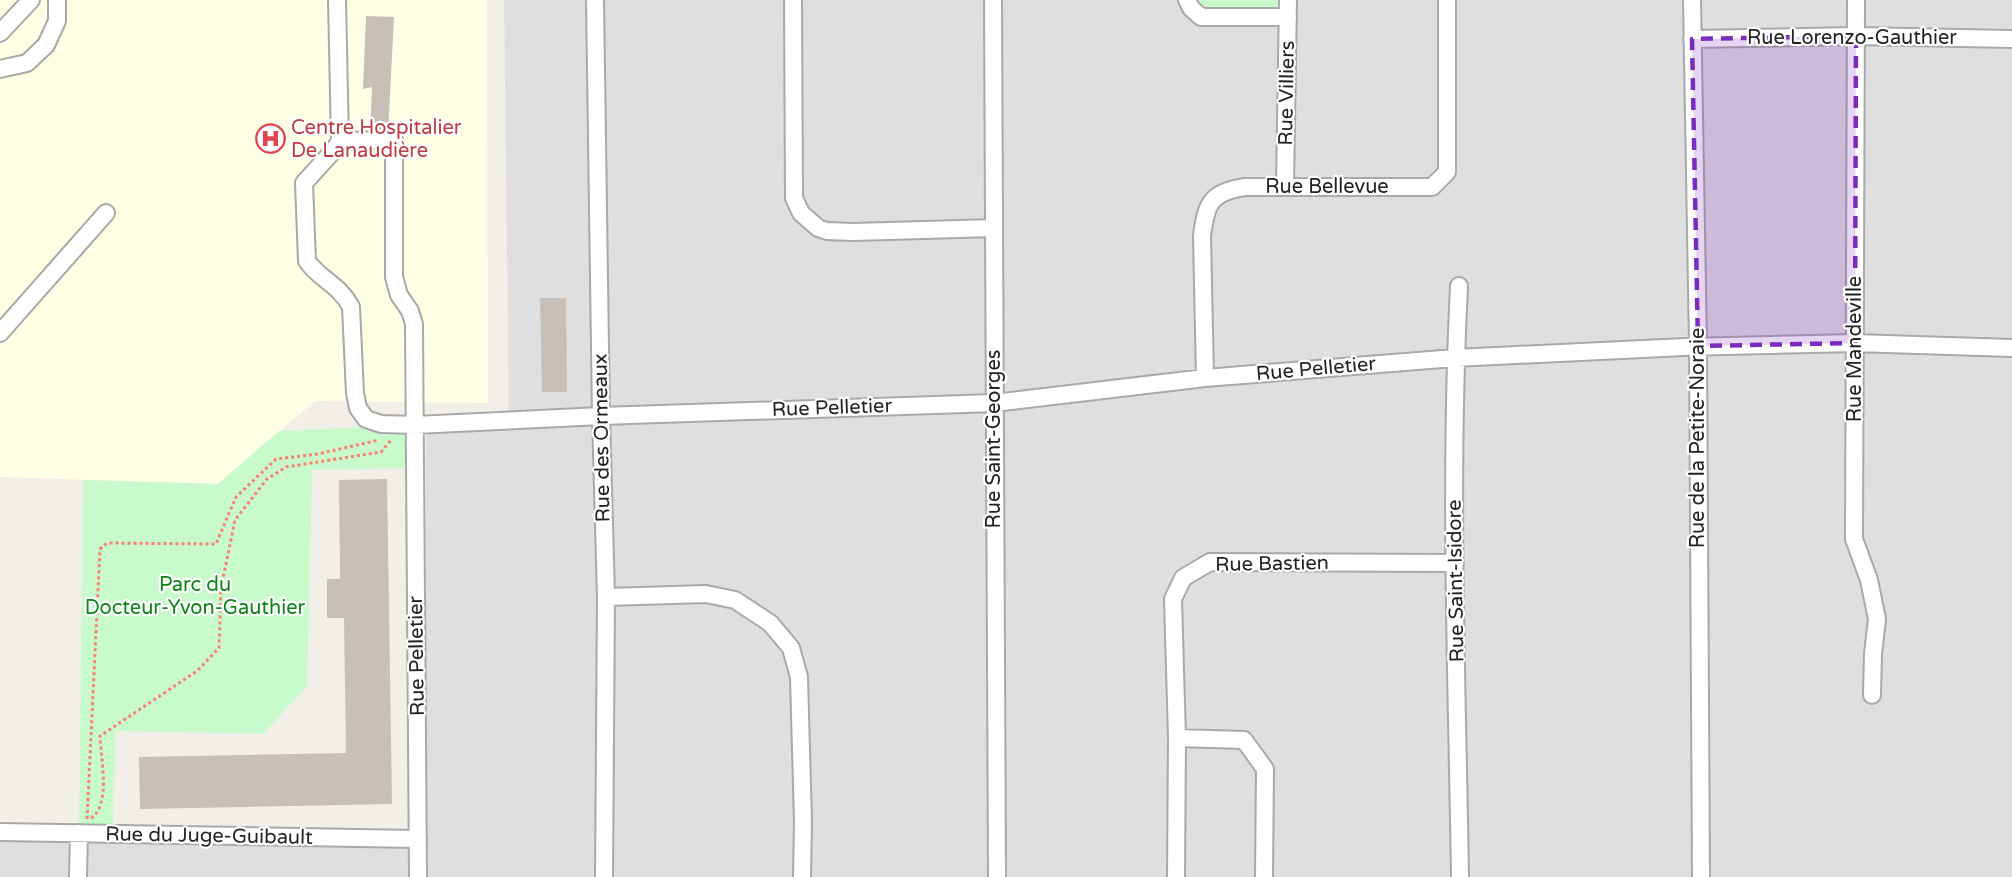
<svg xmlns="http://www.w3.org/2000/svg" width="2012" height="877" font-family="'Varela Round',sans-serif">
<rect width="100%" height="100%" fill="#f2efe9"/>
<path fill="#e0dfdf" d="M504,0h1508v877h-2012v-36l426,-6v-403l83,-8z"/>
<path fill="#ffffe5" d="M0,0h487l1,403 -173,-2 -97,83 -218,-7z"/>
<path fill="#c8facc" d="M1197,0h85v10l-84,1z
M415,425v43l-103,2 -5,216 -44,48 -148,-3 -2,103 -34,-1 4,-353 135,4 61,-53z"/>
<path fill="#c7bfb8" d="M366,16l28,1 -6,117 -18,-1 2,-46 -9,2z
M540,298h26l1,94h-25z
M387,479l5,325 -252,5 -1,-52 207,-4 -2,-135h-17v-39h13l-1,-99z"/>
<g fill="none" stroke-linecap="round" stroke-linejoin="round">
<defs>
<path id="minor" d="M337,0l3,141 -6,9 -30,33 3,78c12,18 32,23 44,46l4,86 3,15 8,11 15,5 34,1 186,-9 393,-13 211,-25 250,-20 229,-11 171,-4 157,5
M595,0l6,416 5,181 -2,280
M793,0l1,198 7,15 17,15 9,3 26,1 141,-4
M993,0l4,877
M1187,0l4,8 10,9h87
M1692,0l6,346 3,531
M1856,0l-2,539 15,41 8,39 -4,35 -1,41
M0,33l31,-33
M1692,39l164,-3 156,3
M0,69l27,-6 19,-18 11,-24v-21
M340,141l54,-1v137l5,18 11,16 4,13 4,553
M1285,186l3,-186
M1459,286c-10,197 -2,394 1,591
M0,333l106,-120
M1205,378l-3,-142c4,-33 9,-44 43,-49h187l15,-15v-172
M606,597l100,-3 29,6 35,23 21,25 8,29 4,145 -1,55
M1177,738l67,2 21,29 -1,108
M0,832l418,7
M78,877l1,-44
M1176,877l1,-139 -4,-139 10,-21 27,-16 245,1"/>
</defs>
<use href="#minor" stroke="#a9a9a9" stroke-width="20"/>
<path stroke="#fa8072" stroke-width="3" stroke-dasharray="3 3" stroke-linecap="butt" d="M91,818c20,-12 10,-60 9,-82l97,-65 22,-23 2,-60 14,-68 32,-41 19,-12 95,-15 10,-12
M87,819l13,-270 7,-6 109,1 20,-47 40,-38 42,-5 61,-14"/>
<use href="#minor" stroke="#fff" stroke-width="16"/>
</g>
<path fill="#7b2cbf" fill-opacity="0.2" stroke="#7b2cbf" stroke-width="4.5" stroke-dasharray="12 8" stroke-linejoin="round" d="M1856,36l-1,307 -157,3 -6,-307z"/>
<defs>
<symbol id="hospital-ring" viewBox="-11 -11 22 22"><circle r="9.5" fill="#fff" stroke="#e0444e" stroke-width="1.5"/><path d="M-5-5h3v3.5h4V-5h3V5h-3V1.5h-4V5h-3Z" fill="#e0444e"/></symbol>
</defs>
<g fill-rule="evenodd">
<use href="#hospital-ring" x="254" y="122" width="33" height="33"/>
</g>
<g text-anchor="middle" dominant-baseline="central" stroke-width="4.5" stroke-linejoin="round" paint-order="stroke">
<g font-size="20" fill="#222" stroke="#fff">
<text x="1852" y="38">Rue Lorenzo-Gauthier</text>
<text transform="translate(1287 93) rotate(-89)">Rue Villiers</text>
<text x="1327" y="187">Rue Bellevue</text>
<text transform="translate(1855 349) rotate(-90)">Rue Mandeville</text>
<text transform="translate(1316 369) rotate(-5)">Rue Pelletier</text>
<text transform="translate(832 408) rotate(-2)">Rue Pelletier</text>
<text transform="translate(602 438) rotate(-91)">Rue des Ormeaux</text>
<text transform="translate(1698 438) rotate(-90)">Rue de la Petite-Noraie</text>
<text transform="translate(994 439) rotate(-90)">Rue Saint-Georges</text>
<text transform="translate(1272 564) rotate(-1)">Rue Bastien</text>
<text transform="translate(1456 581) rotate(-91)">Rue Saint-Isidore</text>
<text transform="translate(417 656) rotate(-91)">Rue Pelletier</text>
<text transform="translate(209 836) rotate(1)">Rue du Juge-Guibault</text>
</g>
<g font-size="20" fill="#be3a42" stroke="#fff" text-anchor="start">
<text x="291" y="128">Centre Hospitalier<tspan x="291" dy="23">De Lanaudière</tspan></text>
</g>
<g font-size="20" fill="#0c8416" stroke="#fff">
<text x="195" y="585">Parc du<tspan x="195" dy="23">Docteur-Yvon-Gauthier</tspan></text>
</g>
</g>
</svg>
